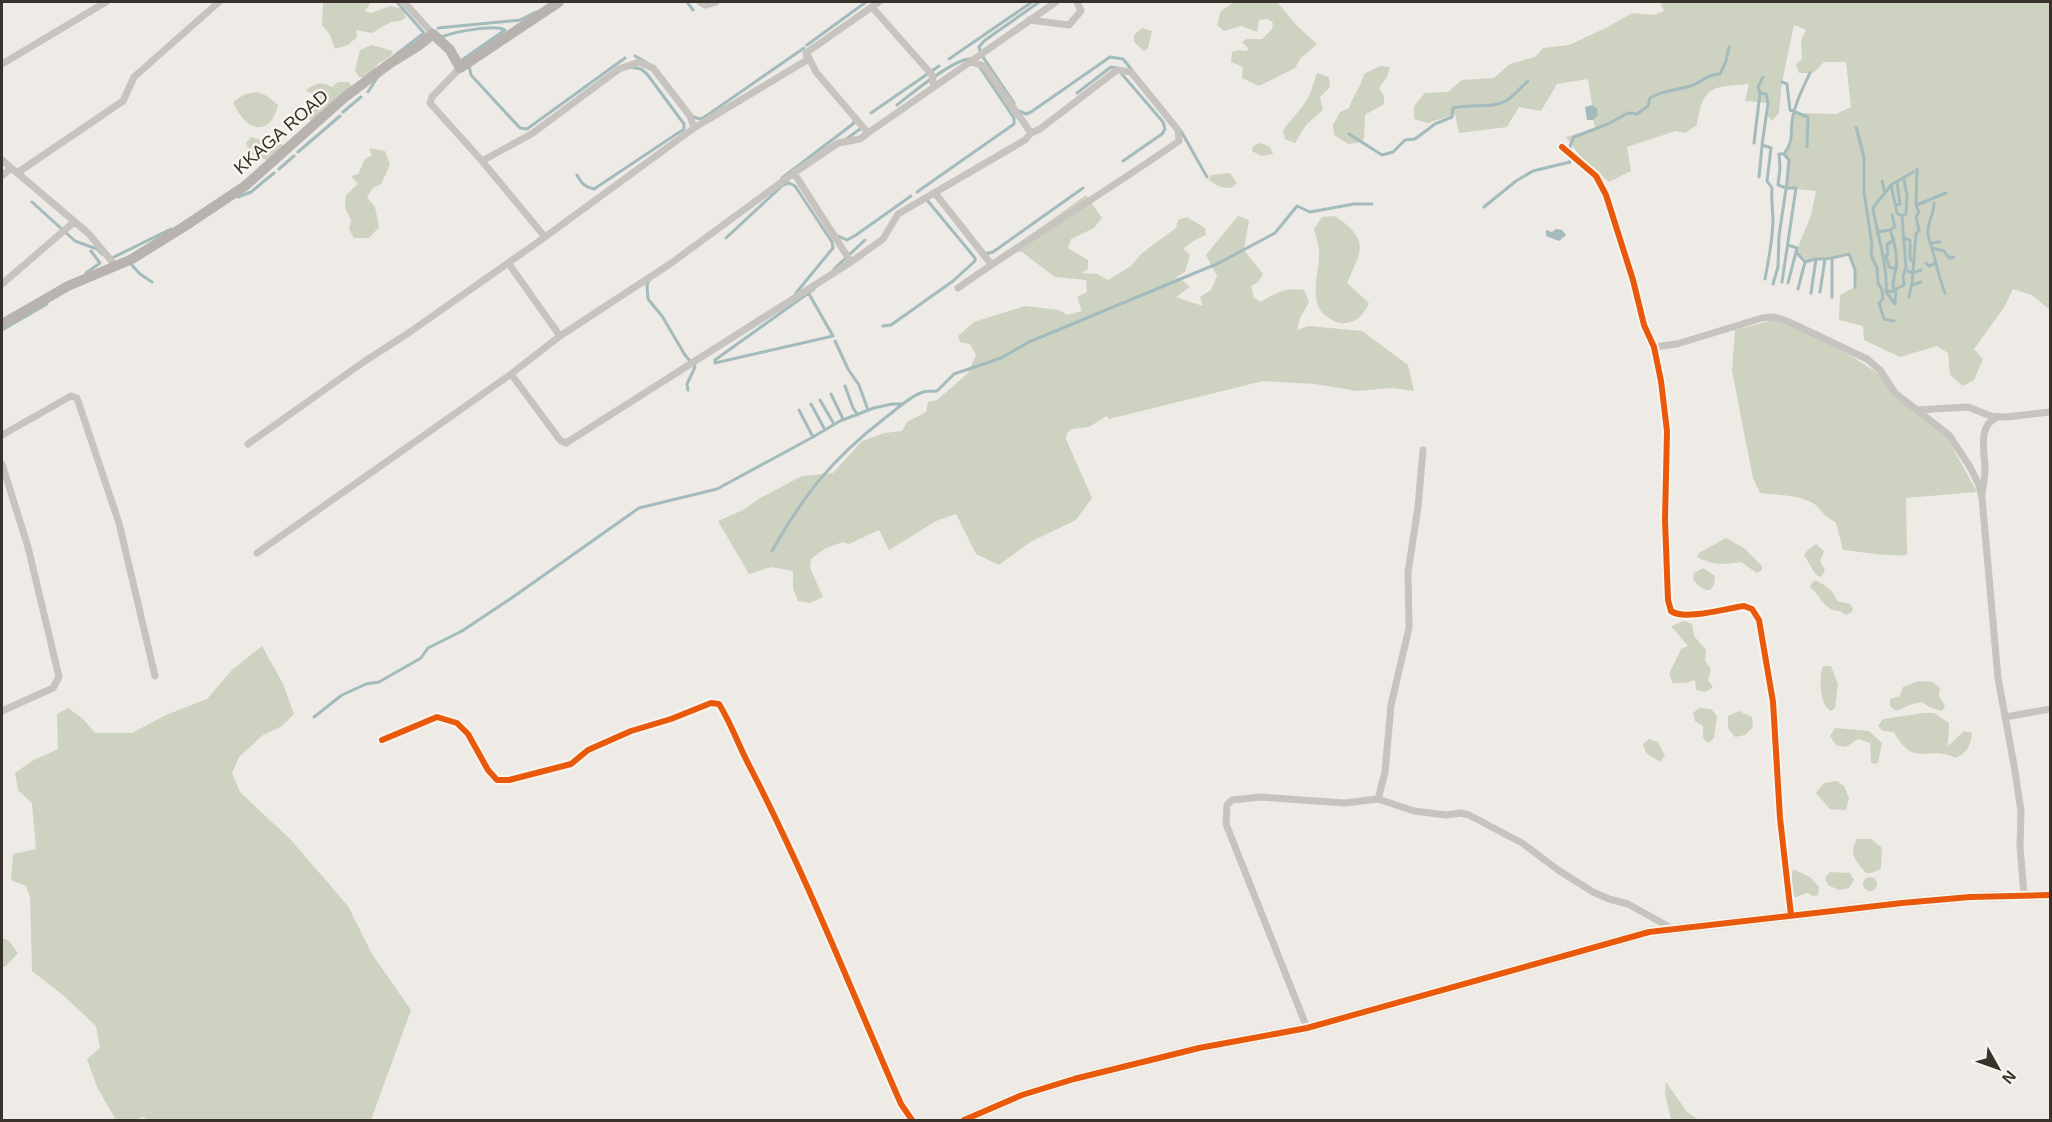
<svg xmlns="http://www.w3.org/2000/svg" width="2052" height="1122" font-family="Helvetica,sans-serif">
<rect width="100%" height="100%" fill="#eeeae6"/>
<path fill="#ced2c1" d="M323,2h48l-6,9 6,2 19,-7 13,3 3,9 -6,3 -9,1 -19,11 -16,-3 1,7 -9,8 -13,4 -5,-14 -8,-10z
M1234,2h43l20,24 20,18 -17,15 -5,9 -36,18 -17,-8 1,-11 -12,-5 1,-10 7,-2 8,1 1,-3 -6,-6 5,-3h15l10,-10 1,-6 -5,-4 -9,1 -2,12 -16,-6 -17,5 -7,-6 4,-14z
M1660,2h390v308l-18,-15 -19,-6 -8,17 -31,43 9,10 -9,21 -11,6 -13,-11 -2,-22 -11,-7 -37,11 -36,-17 -1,-14 -24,-6 1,-25 15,-8v-17l-6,-16c-15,4 -30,3 -44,8l-9,-10 15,-37 5,-24 -30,-3 3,-28 -5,-6c10,-16 5,-25 10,-41l42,1 15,-7 -5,-45h-22l-11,11h-14l-3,-9 6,-5 -1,-18 5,-11 -12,-5 -12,57 -3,31 -7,8 -4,-5v-13l-23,-2 4,-17c-37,3 -46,1 -52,41l-12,8 -9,-2 -49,16 4,24 -22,11 -28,-25 -15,-20 30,-9 -3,-8 5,-4 -1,-8 -5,-3 -4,-26 -31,5 -16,27 -22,-4 -12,20 -48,6 -4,-19 -27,9 -14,-4v-13l11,-13 23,-1 14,-12 32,-2 16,-14 25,-7 8,-9 26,-3 39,-18 24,-14 22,2 10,-4z
M1142,28l10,3 -4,17 -4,3 -10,-9v-7z
M372,45l21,6 -2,5 -12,7 -12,15 -8,-1 -4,-7 5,-20z
M1380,66l10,1 -3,10 -8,11 5,8v8l-19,11 -1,24 -7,4 -9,1 -14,-9 -1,-10 7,-13 9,-4c4,-13 12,-21 15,-34z
M1317,73l12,4 1,10 -10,10 3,13 -17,15 -11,18 -10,-4 -2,-8c5,-9 12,-15 18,-23 9,-10 12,-23 16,-35z
M338,82h11l4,6 -31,35 -17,-5 -1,-9 10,-6 7,-9 -13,-2 -2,-2c10,-7 15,-9 26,-3z
M257,92l10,4 11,9c-9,36 -35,23 -45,-3l12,-8z
M251,137l13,4 3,3 7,-2 9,3 3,9 -10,7 -10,-1 -16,-7 -4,-10z
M1261,143l9,4 3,7 -12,2 -9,-5 1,-5z
M369,148l16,3 5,14 -9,19 -8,4 -6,9 8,10 4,20 -10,11h-15l-5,-9 2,-9 -6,-12 1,-13 12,-11 -7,-8 7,-2 7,-15 7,-4z
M1230,173l7,10c-8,10 -20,3 -28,-3l2,-5z
M1086,195l16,23 -8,10 -23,11 -3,9 20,12v9l-7,4 16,1 11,6 23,-14 11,-13 34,-25 2,-8 9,-3 18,11 1,7 -13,6 -10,8 7,6 -5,17 -9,5 6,3 8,7 -14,10 27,9 -3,-9 11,-7 6,-14 -11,-21 32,-39 11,4 -5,30 19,24 -5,8 -7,4 3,12 7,4c16,-10 24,-15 43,-12l5,12 -9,16 -3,12 12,-4 53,5 46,34 6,26 -22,-3 -35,3 -42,-7 -52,-3 -154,38 -2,-3 -18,11 -17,2 -5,4 -1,6 26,59 -16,22 -46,22 -31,23 -23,-11 -20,-40 -20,7 -47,29 -10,-20 -30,14 -6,-2 -17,6 -15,11 -1,9 13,29 -13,6 -12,-2 -5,-13v-17l-22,-4 -22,7 -31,-53 25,-11 17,-12 42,-22 31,-3 29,-32 23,-8 17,-2 5,-9 19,-10 2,-10 9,-2 31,-27 8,-18 -6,-11 -10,-2 -2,-6 16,-14 51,-16 34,4 8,5 15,-4 -5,-14 10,-5 -1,-12 -31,-3 -33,-25 -13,-2z
M1335,216c35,24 27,33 12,67l22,20c-6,12 -9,17 -23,20 -7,1 -11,-1 -17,-5 -23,-12 -9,-47 -10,-66 0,-7 -3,-16 -5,-23l8,-12z
M1774,320l22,8 57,29 26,17 30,34 36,26 32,58 -71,6 1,57c-18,2 -44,-3 -64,-5l-7,-27c-10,-7 -11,-7 -18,-16 -11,-12 -42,-12 -58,-14l-7,-15 -21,-107 3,-41z
M1726,538l18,10 18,18v4l-5,3 -16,-11c-17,3 -29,3 -44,-5l2,-4z
M1816,544l8,7 -4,10 5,9 -4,7 -5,-2 -12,-20 3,-4z
M1703,568l12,8 -1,9 -4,5c-8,1 -12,-5 -17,-11l1,-6z
M1814,580c11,5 19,9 23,21l13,3 3,5 -1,3 -6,3 -6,-4c-16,0 -19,-15 -30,-24z
M1684,621l8,3 2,12 12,14 -1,11 6,8 -3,11 5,7 -8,5 -9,-2 -1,-10 -10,3h-12l-4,-9 12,-25 7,-3 -17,-20z
M262,646l21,38 11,30 -12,12 -19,9 -24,22 -7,16 8,19 50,47 58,67 24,48 39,56 -40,110h-221l-7,-3 -9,3h-18l-19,-33 -10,-28 13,-11 -4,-22 -32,-30 -32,-25 -2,-74 -4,-11 -15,-6 2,-26 23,-5 -4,-46 -14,-13 -3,-17 17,-12 26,-12 -1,-35 11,-6 14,10 13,15h37l34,-18 41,-16 25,-29z
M1823,666h8l7,18 -3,24 -4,3c-12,-6 -12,-34 -8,-45z
M1918,681l15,1 7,6 -1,8 6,10 -3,5 -13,-4 -7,-5 -10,2 -16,7 -6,-5v-7l10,-3 3,-9z
M1699,708l12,1 6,7 -3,22 -4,4h-4l-3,-5v-11l-8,-5 -2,-8z
M1739,711l13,6 1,10 -8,8 -10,2 -7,-9v-12z
M1924,713h10l15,10 -1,23 16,-15 8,2c-1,13 -5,20 -17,25 -26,-14 -41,12 -61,-26l-11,-1 -5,-5 5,-7z
M1835,728l34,3 13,12 -4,20 -4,1 -3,-2 -1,-19 -12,-4 -12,8 -10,-2 -6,-9z
M1649,739l9,3 7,14 -5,6 -14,-9 -3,-9z
M1837,781l7,5 5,12 -3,12 -16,-1 -14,-16 8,-10z
M1857,839h14l11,9 -1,21 -9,4h-6c-10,-12 -18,-19 -9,-34z
M1793,869l17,8 9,10 -1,8 -5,1 -6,-3 -14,5 -3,-7c2,-8 1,-15 3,-22z
M1830,872l20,1 4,7 -5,8 -10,2 -11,-5 -3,-7z
M1863 884a7 7 0 1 1 14 0a7 7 0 1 1-14 0Z
M2,938l6,2 10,13 -13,14h-3z
M1666,1082l21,30 12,8h-28l-6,-26z"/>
<path fill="#a4bbbd" d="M1592,105l5,3 1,8 -5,4h-6l-2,-13z
M1556,229l6,1 4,5 -7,6 -13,-5v-6l6,2z"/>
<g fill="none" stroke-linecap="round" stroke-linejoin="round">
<path stroke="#a4bbbd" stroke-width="3" d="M687,2l6,8
M438,28l82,-8 16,-8
M441,37c14,-5 52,-13 64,-7
M807,45l59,-43
M394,56l30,-23 -27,-31
M635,56l11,6
M949,59l83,-57
M462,60l43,-30
M469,66l2,9 49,53 7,1 98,-71
M1121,73l42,49 2,7 -3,5 -39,27
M1763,77l-5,10 2,6 6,1 2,9 -6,42 9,3 -4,33 5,7c-1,12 1,22 1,34 -1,19 -4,37 -8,57
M1782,82l5,2 3,26 18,7 -1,30
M368,92l9,-14
M1077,93l34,-26 6,1
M1014,103l-33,-49 -2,-7 5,-6 55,-39
M897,105c14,-11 61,-50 76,-46
M1019,111l7,3 5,-2 79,-55 13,2 9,11
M343,112l18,-15
M871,113l68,-47
M693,117l8,2 8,-5 95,-66
M1856,127l8,30v35l8,53 -1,10 6,13 1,15 4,7 1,9 -4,4 5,16 10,2
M1181,131l26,46
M1349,134l33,21 11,-3 12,-12 10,-1 20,-15 17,-7 1,-9c18,-5 38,1 53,-7 8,-5 15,-14 22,-20
M845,140l15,-11
M1754,143l6,-50
M298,152l42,-36
M279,169l15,-13
M577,175c5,9 8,12 17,14l90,-60v-5l-37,-50 -6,-5 -10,-2
M1759,177l3,-31
M782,178l67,-51 5,-4v-5
M1882,181l3,12
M1891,185l6,28 5,3 4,51 -3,9 1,9 -8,4 -1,15
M917,192l97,-68v-6l-35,-52
M238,197l13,-5 23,-19
M32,202l43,39 22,8 5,5
M1934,203c0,12 -7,19 -6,31 0,5 3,9 4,14 4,15 7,30 13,45
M1896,205l4,-1 -3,-22
M1917,205l29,-12
M1484,207l32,-26 17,-10 37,-9v-16l4,-9 34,-13 20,-11 9,1 11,-8 2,-8c14,-9 28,-7 43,-13 12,-5 10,-9 27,-11l6,-13 3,-14
M1902,216l4,-2 1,-19 -3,-15
M1877,232l13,-2
M838,236l9,4 9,-5 55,-39
M726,238l57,-53 6,-2 6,3 37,56 1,6 -37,45
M1903,238l7,2v19l4,4
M1930,243l10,-1
M1788,245l9,3 -9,35
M1932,248l12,3 5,7 5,-1
M1796,252l9,10 -7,27
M985,254l8,-2 90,-64
M1886,256l3,11 7,2
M112,258l59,-29
M1832,258l17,-4 6,16v17
M1816,259h9l-5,33
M1825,259l7,-1v39
M1884,260l4,-6 -1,-9 7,-6
M1805,262l11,-3 -5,34
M130,263l10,11 12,8
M1926,263l3,3 7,-3
M834,269l31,-29
M1908,271l5,2 8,-3
M86,273l14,-10 -9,-12
M649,280l-2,5 1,14 14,17 23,39 10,12 -8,17 1,6
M1782,282l14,-94h-10l-8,-3 2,-17 -1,-14h5
M1773,284l5,-17 1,-31 8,-54 2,-22 -5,-6c10,-15 6,-16 8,-32 2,-17 11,-34 18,-49
M1912,285l9,-3
M1886,290l5,2 5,-3 -3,-1c0,-8 1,-12 3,-19 2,-10 -2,-30 -6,-39l5,-3 -3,-12
M809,294l24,42 -118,27v-3l99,-71
M1909,297l3,-14 4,-49 3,-4 -3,-13 3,-5 -3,-7 1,-36
M1895,304l-9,-12c2,-28 -9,-56 -13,-84l18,-23 22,-13
M883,326l8,-1 62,-44 22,-20v-3l-48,-58h-3
M2,330l45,-26
M835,341l13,28 11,16 9,25
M845,386l8,22 5,7
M831,394l12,25
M820,400l14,24
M811,404l14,26
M799,410l14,27
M772,551c33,-58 60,-92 113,-133 11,-8 25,-22 38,-26 4,-1 10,-1 14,-1l17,-17 47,-16 28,-16 190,-79 56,-30 22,-27 13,6 44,-8h18
M314,717l28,-22 24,-11 13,-2 42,-24 7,-10 34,-17 51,-34 126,-89 78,-19 96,-52 27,-16 34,-13 18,-4h11"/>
<path stroke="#c7c3be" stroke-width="7" d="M404,2l29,32
M700,2l5,3 11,-3
M872,7l60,68 2,12
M1029,20l40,5 12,-14 -4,-9
M807,54l9,18 52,61 188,-131
M2,64l104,-62
M460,68l-28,29 -2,6 52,58 51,-28 86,-64 20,-7 14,6 37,48 4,12 113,-68 -1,-7 73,-51
M1562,147l34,29 10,19 27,85 11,45 10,22 7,34 6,50 -2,89 3,80 3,11c13,10 56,-3 73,-5l8,3 7,11 14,82 7,116 11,97
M2,160l86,73 27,32
M482,161l63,76 149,-109
M17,173l106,-72 11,-24 85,-75
M794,173l57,89
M2,176l9,-8
M935,193l56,71
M509,264l51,72
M2,284l72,-62
M958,288c72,-51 148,-96 221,-147l-1,-11 -47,-58 -14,-2 -77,59 -9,4
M1654,347l23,-3 85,-26 12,-1 13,4 80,38 13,11 15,23 54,42 21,32 9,18 3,13 16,180 16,87 7,46 -1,36 4,47
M511,374l49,66 6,3 285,-181 32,-23 15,-25 127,-74 6,-7 -47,-67 -13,-4
M1918,410l50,-3 23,9 15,1 44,-5
M2,435l69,-39 6,2 42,125 36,153
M248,444l117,-83 42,-27 138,-97
M2,464l26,83 31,130 -6,11 -51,23
M1982,494c1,-8 3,-16 3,-24 0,-17 -8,-44 11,-52
M257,553l254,-179 49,-38 110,-72 124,-91 44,-30 22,-4 8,-6
M2005,717l45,-8
M382,740l55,-23 20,6 11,11 20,36 9,10h12l62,-16 17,-14 43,-19 40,-12 40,-16 8,1c13,21 20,43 32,65 56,109 101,223 150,335l11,16
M1378,799l7,-27 6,-67 18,-77 -1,-56 10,-65 5,-57
M1307,1028l-81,-204 1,-19 5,-5 29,-3 84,6 33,-4 36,12 32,4 15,-2 8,2 53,28 36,27 35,22 16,7 19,5 45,25"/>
<path stroke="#b8b3ae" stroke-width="10" d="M2,324l66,-38 64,-27 53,-33 60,-40 100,-89 44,-33 29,-18 15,-12 17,16 10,18 99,-66
M964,1120l58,-25 52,-16 125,-31 108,-20 342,-96 253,-29 68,-6 80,-2"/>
<defs>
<path id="cycleway" d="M1562,147l34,29 10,19 27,85 11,45 10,22 7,34 6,50 -2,89 3,80 3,11c13,10 56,-3 73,-5l8,3 7,11 14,82 7,116 11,97
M382,740l55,-23 20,6 11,11 20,36 9,10h12l62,-16 17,-14 43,-19 40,-12 40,-16 8,1c13,21 20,43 32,65 56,109 101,223 150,335l11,16
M964,1120l58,-25 52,-16 125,-31 108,-20 342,-96 253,-29 68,-6 80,-2"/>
</defs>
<use href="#cycleway" stroke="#f9f5ee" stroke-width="10"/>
<use href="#cycleway" stroke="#e8590c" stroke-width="6"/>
</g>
<g text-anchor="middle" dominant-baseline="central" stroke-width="5" stroke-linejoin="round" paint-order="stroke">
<g font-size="18" fill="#38312c" stroke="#f9f5ee">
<text transform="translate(281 132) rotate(-41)">KKAGA ROAD</text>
</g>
</g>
<rect width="2052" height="1122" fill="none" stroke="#38312c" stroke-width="6"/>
<g transform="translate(1998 1068) rotate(130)" stroke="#f9f5ee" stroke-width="4.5" paint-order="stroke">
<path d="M0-4.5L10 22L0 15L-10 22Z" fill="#38312c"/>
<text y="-9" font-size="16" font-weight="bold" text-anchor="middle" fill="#38312c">N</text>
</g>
</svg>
